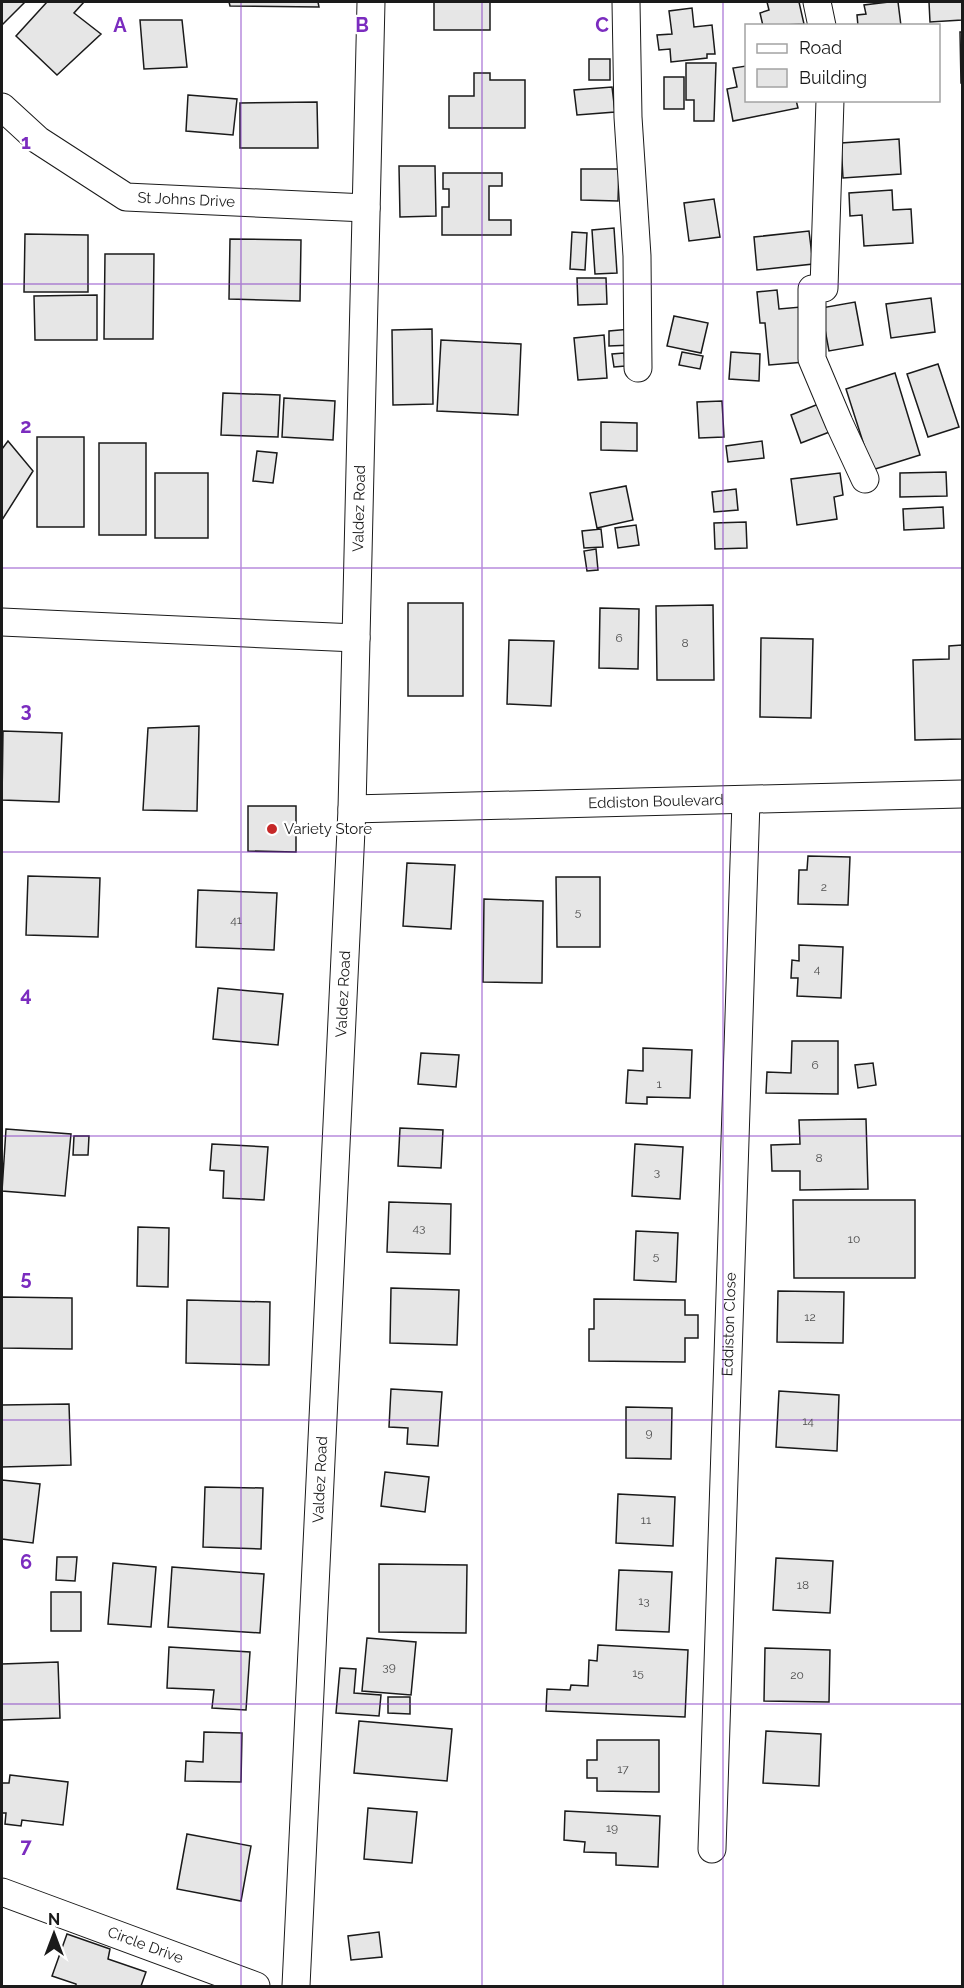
<svg xmlns="http://www.w3.org/2000/svg" width="964" height="1988" font-family="Raleway,sans-serif">
<rect width="100%" height="100%" fill="#fff"/>
<path fill="#e6e6e6" stroke="#1a1a1a" stroke-width="1.5" d="M2,2h23l-23,23z
M47,2h37l-10,11 27,21 -44,41 -41,-39z
M229,2h89l1,5 -89,-1z
M434,2h56v28h-56z
M767,2h32l5,22 -41,2 -3,-13 9,-3z
M889,2h9l3,24h-43l-1,-11 9,-1 -2,-9z
M929,2h33v18l-32,2z
M692,8l2,19 18,-2 3,29h-8v4l-36,4 -1,-13 -11,1 -2,-15 15,-1 -3,-23z
M140,20h42l5,47 -43,2z
M960,32h2v51h-1z
M589,59h21v21h-21z
M686,63h30l-2,58h-20v-21h-8z
M746,66v34h50l2,8 -65,13 -6,-32 10,-2 -4,-19z
M474,73h16v7h35v48h-76v-32h25z
M664,77h20v32h-20z
M612,87l3,25 -38,3 -3,-25z
M188,95l49,4 -4,36 -47,-4z
M317,102l1,46h-78v-45z
M899,139l2,35 -58,4 -2,-35z
M399,166h36l1,50 -36,1z
M581,169h38l-1,32 -37,-1z
M443,173h59v13h-13v34h22v15h-69v-28h7v-18h-6z
M892,190l1,20 18,-1 2,34 -49,3 -2,-31 -12,1 -1,-23z
M714,199l6,38 -31,4 -5,-38z
M614,228l3,45 -22,1 -3,-44z
M809,231l4,33 -56,6 -3,-33z
M572,232l15,1 -2,37 -15,-1z
M25,234l63,1v57h-64z
M230,239l71,1 -1,61 -71,-2z
M105,254h49l-1,85h-49z
M577,278h29l1,26 -29,1z
M777,290l2,19 22,-2 4,55 -36,3 -4,-42h-5l-3,-31z
M97,295v45h-62l-1,-44z
M931,298l4,34 -44,6 -5,-34z
M855,302l8,43 -34,6 -8,-43z
M674,316l34,7 -7,30 -34,-7z
M432,329l1,75 -40,1 -1,-75z
M631,329l1,16 -23,1v-15z
M604,335l3,43 -29,2 -4,-42z
M441,340l80,4 -3,71 -81,-4z
M682,352l21,4 -3,13 -21,-4z
M731,352l29,2 -1,27 -30,-2z
M624,353l1,13 -11,1 -2,-13z
M938,364l21,63 -31,10 -21,-63z
M895,373l25,82 -48,15 -26,-81z
M223,393l57,2 -2,42 -57,-2z
M284,398l51,3 -2,39 -51,-3z
M722,401l2,36 -25,1 -2,-36z
M821,403l11,28 -31,12 -10,-28z
M601,422l36,1v28l-36,-1z
M37,437h47v90h-47z
M8,441l25,30 -31,49v-71z
M762,441l2,17 -36,4 -2,-16z
M99,443h47v92h-47z
M257,451l20,2 -4,30 -20,-2z
M946,472l1,24 -47,1v-24z
M155,473h53v65h-53z
M840,473l3,22 -9,2 3,22 -40,6 -6,-46z
M626,486l7,34 -36,8 -7,-35z
M736,489l2,21 -24,2 -2,-20z
M943,507l1,21 -40,2 -1,-21z
M746,522l1,26 -32,1 -1,-26z
M636,525l3,20 -21,3 -3,-20z
M601,529l2,18 -19,1 -2,-17z
M596,549l2,21 -11,1 -3,-20z
M408,603h55v93h-55z
M713,605l1,75h-57l-1,-74z
M600,608l39,1 -1,60 -39,-1z
M761,638l52,1 -2,79 -51,-1z
M509,640l45,1 -3,65 -44,-2z
M962,645v94l-47,1 -2,-80 36,-1v-13z
M199,726l-2,85 -54,-1 5,-82z
M3,731l59,2 -3,69 -57,-2z
M248,806h48v46l-48,-1z
M808,856l42,1 -2,48 -50,-1 1,-34h8z
M407,863l48,2 -4,64 -48,-3z
M28,876l72,2 -2,59 -72,-2z
M556,877h44v70h-43z
M198,890l79,3 -3,57 -78,-3z
M484,899l59,2 -1,82 -59,-1z
M799,945l44,2 -2,51 -44,-2 1,-18h-7l1,-18 7,1z
M218,988l65,6 -5,51 -65,-6z
M792,1041h46v53l-72,-1 1,-21 24,1z
M643,1048l49,2 -2,48 -43,-1v7l-21,-1 2,-33 15,1z
M421,1053l38,2 -3,32 -38,-3z
M873,1063l3,22 -18,3 -3,-23z
M866,1119l2,70 -68,1v-19h-28l-1,-26 29,-1 -1,-24z
M400,1128l43,2 -2,38 -43,-2z
M6,1129l65,5 -6,62 -63,-5z
M74,1136h15l-1,19h-15z
M212,1144l56,3 -4,53 -41,-2 1,-27 -14,-1z
M635,1144l48,3 -3,52 -48,-3z
M793,1200h122v78h-121z
M389,1202l62,2 -1,50 -63,-2z
M138,1227l31,1 -1,59 -31,-1z
M636,1231l42,2 -2,49 -42,-2z
M391,1288l68,2 -2,55 -67,-2z
M778,1291l66,1 -1,51 -66,-1z
M2,1297l70,1v51l-70,-1z
M594,1299l91,1v15h13v23h-13v24l-96,-1v-32h5z
M187,1300l83,2 -1,63 -83,-2z
M391,1389l51,3 -4,54 -31,-2 1,-16 -19,-1z
M779,1391l60,4 -2,56 -61,-4z
M69,1404l2,61 -69,2v-62z
M626,1407l46,1 -1,51 -45,-1z
M385,1472l44,5 -4,35 -44,-6z
M2,1480l38,4 -7,59 -31,-4z
M205,1487l58,1 -2,61 -58,-2z
M618,1494l57,3 -2,49 -57,-3z
M57,1557h20l-2,24 -19,-1z
M776,1558l57,3 -3,52 -57,-3z
M113,1563l43,4 -5,60 -43,-3z
M379,1564l88,1 -1,68 -87,-1z
M172,1567l92,7 -4,59 -92,-6z
M619,1570l53,2 -3,60 -53,-2z
M51,1592h30v39h-30z
M367,1638l49,4 -5,53 -49,-4z
M598,1645l90,5 -3,67 -139,-6 1,-22 23,1 1,-5 17,1 1,-26 8,1z
M169,1647l81,5 -4,58 -34,-2 2,-18 -47,-2z
M765,1648l65,2 -1,52 -65,-1z
M58,1662l2,56 -58,2v-56z
M340,1668l16,1 -2,24 27,2 -2,21 -43,-3z
M388,1697h22v17l-22,-1z
M359,1721l93,8 -5,52 -93,-8z
M766,1731l55,3 -2,52 -56,-3z
M204,1732l38,1 -1,49 -56,-1 1,-20 17,1z
M597,1740h62v52l-62,-1v-13h-10v-18h10z
M10,1775l58,7 -5,43 -41,-5 -1,6 -16,-2 1,-11h-4v-30h7z
M368,1808l49,4 -5,51 -48,-4z
M565,1811l95,5 -2,51 -42,-2v-12l-32,-1 1,-10 -21,-2z
M187,1834l64,12 -10,55 -64,-12z
M379,1932l3,25 -31,3 -3,-24z
M67,1934l43,15 -2,10 38,13 -5,14h-65v-2l-24,-8z"/>
<g fill="none" stroke-linecap="round" stroke-linejoin="round">
<defs>
<g id="street">
<path d="M626,2l2,115 9,139 1,112"/>
<path d="M817,2l5,24"/>
<path d="M830,100l-6,188 -12,1v70l27,64 26,56"/>
<path id="s1" d="M2,107l36,33 88,57 240,11"/>
<path d="M2,622l354,16"/>
<path id="s2" d="M352,809l610,-15"/>
<path id="s3" d="M712,1849l34,-1048"/>
<path id="s4" d="M2,1892l254,94"/>
<path id="s5" d="M296,1986l56,-1177 19,-807"/>
</g>
</defs>
<use href="#street" stroke="#1a1a1a" stroke-width="29"/>
<use href="#street" stroke="#fff" stroke-width="27"/>
</g>
<path fill="none" stroke="#7b2cbf" stroke-width="1.5" stroke-opacity="0.55" d="M241,2v1984M482,2v1984M723,2v1984M2,284h960M2,568h960M2,852h960M2,1136h960M2,1420h960M2,1704h960"/>
<circle fill="#c62828" stroke="#fff" stroke-width="2" cx="272" cy="829" r="6"/>
<g text-anchor="middle" dominant-baseline="central" stroke-width="4.5" stroke-linejoin="round" paint-order="stroke">
<g font-size="12" fill="#4d4d4d">
<text x="619" y="638">6</text>
<text x="685" y="643">8</text>
<text x="824" y="887">2</text>
<text x="578" y="912">5</text>
<text x="236" y="920">41</text>
<text x="817" y="969">4</text>
<text x="815" y="1065">6</text>
<text x="659" y="1084">1</text>
<text x="819" y="1158">8</text>
<text x="657" y="1172">3</text>
<text x="419" y="1228">43</text>
<text x="854" y="1239">10</text>
<text x="656" y="1256">5</text>
<text x="810" y="1317">12</text>
<text x="808" y="1421">14</text>
<text x="649" y="1433">9</text>
<text x="646" y="1520">11</text>
<text x="803" y="1585">18</text>
<text x="644" y="1601">13</text>
<text x="389" y="1667">39</text>
<text x="638" y="1673">15</text>
<text x="797" y="1675">20</text>
<text x="623" y="1769">17</text>
<text x="612" y="1828">19</text>
</g>
<g font-size="15" fill="#1a1a1a" stroke="#fff">
<text stroke="none"><textPath href="#s1" startOffset="214">St Johns Drive</textPath></text>
<text stroke="none"><textPath href="#s5" startOffset="1479">Valdez Road</textPath></text>
<text stroke="none"><textPath href="#s2" startOffset="304">Eddiston Boulevard</textPath></text>
<text stroke="none"><textPath href="#s5" startOffset="993">Valdez Road</textPath></text>
<text stroke="none"><textPath href="#s3" startOffset="525">Eddiston Close</textPath></text>
<text stroke="none"><textPath href="#s5" startOffset="507">Valdez Road</textPath></text>
<text stroke="none"><textPath href="#s4" startOffset="153">Circle Drive</textPath></text>
</g>
<g font-size="15" fill="#1a1a1a" stroke="#fff" text-anchor="start">
<text x="284" y="829">Variety Store</text>
</g>
</g>
<g font-size="20" text-anchor="middle" font-weight="bold" fill="#7b2cbf" stroke="#fff" stroke-width="4.5" stroke-linejoin="round" paint-order="stroke">
<text x="120" y="32">A</text>
<text x="362" y="32">B</text>
<text x="602" y="32">C</text>
<text x="26" y="149">1</text>
<text x="26" y="433">2</text>
<text x="26" y="717">3</text>
<text x="26" y="1001">4</text>
<text x="26" y="1285">5</text>
<text x="26" y="1569">6</text>
<text x="26" y="1853">7</text>
</g>
<rect width="964" height="1988" fill="none" stroke="#1a1a1a" stroke-width="6"/>
<rect x="745" y="24" width="195" height="78" fill="#ffffff" stroke="#a3a3a3" stroke-width="1.5"/>
<rect x="757" y="44" width="30" height="9" fill="#ffffff" stroke="#a3a3a3" stroke-width="1.5"/>
<text x="799" y="54" font-size="18" fill="#1a1a1a">Road</text>
<rect x="757" y="69" width="30" height="18" fill="#e6e6e6" stroke="#a3a3a3" stroke-width="1.5"/>
<text x="799" y="84" font-size="18" fill="#1a1a1a">Building</text>
<g transform="translate(54 1934)" stroke="#ffffff" stroke-width="4.5" paint-order="stroke">
<path d="M0-4.5L10 22L0 15L-10 22Z" fill="#1a1a1a"/>
<text y="-9" font-size="16" font-weight="bold" text-anchor="middle" fill="#1a1a1a">N</text>
</g>
</svg>
